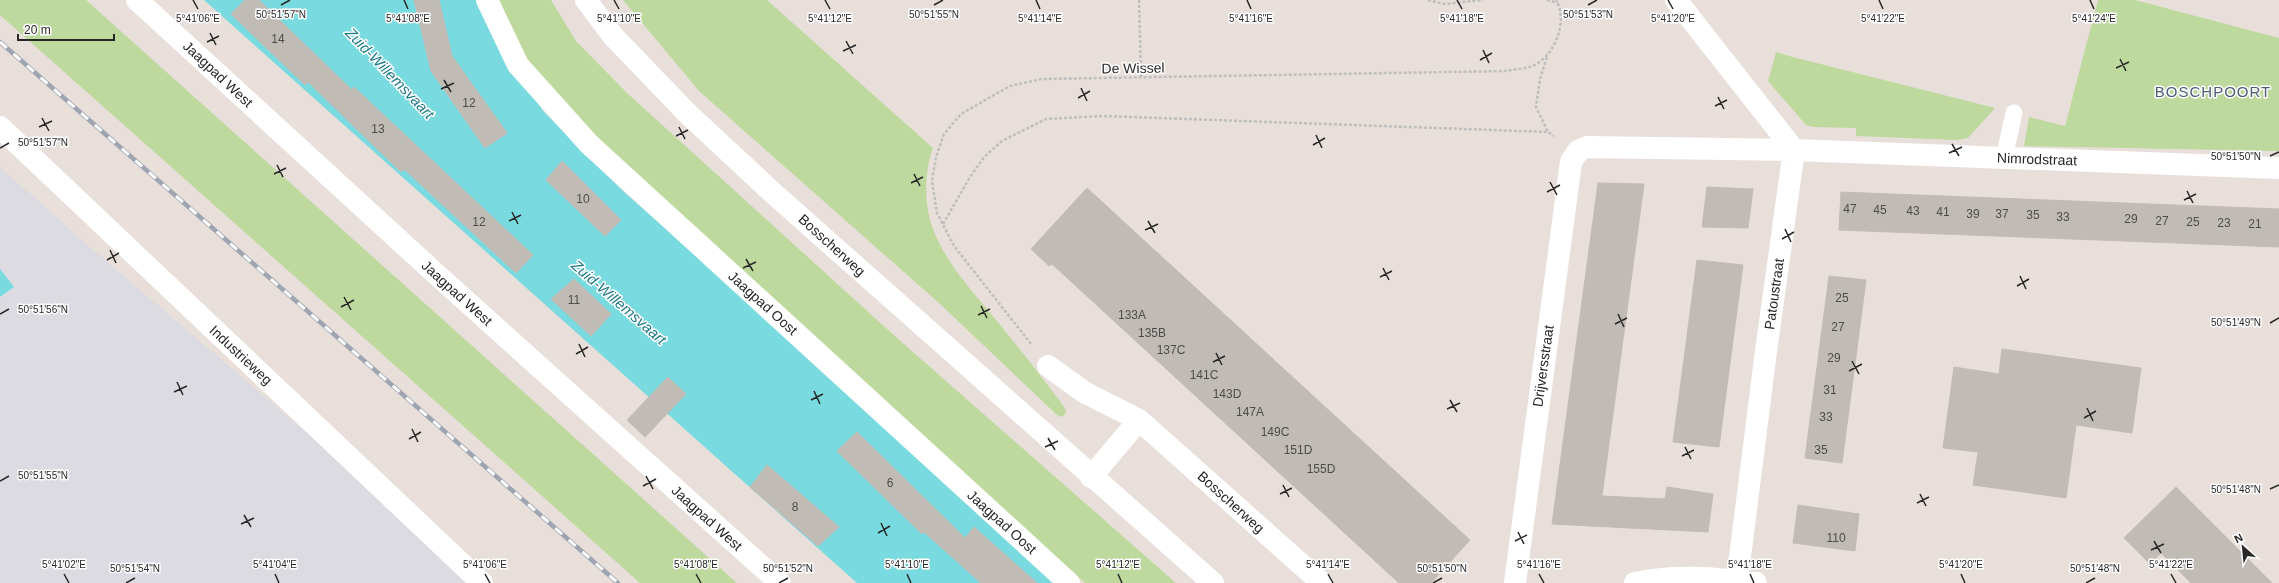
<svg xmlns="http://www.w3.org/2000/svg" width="2279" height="583" font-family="Helvetica,sans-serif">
<rect width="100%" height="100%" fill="#e8dfdb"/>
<path fill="#dbdbe1" d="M0,167l92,82 390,334h-482z"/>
<path fill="#bed99d" d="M0,0h86l651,583h-97l-640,-568z
M481,0h70l25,41 51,52 270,245 279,245h-91l-481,-432 -71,-78z
M623,0h144l166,148c-9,24 -9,57 0,81 14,37 44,67 68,97 22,27 43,54 64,82l1,5 -4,4 -5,-2 -118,-112 -240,-212z
M2098,0h37l144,38v113l-255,-5 5,-29 36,9z
M1776,52l13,4 206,52 -27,30 -12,2 -100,-4v-8l-43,-1 -7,-2 -38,-44z"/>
<path fill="#79dadf" d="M204,0h277l42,82 21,30 79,79 152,135 281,257h-199z
M0,269l14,18 -14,10z"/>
<path fill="#c1bbb6" stroke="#c3bbb5" d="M245,0h14l93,90 2,-3 179,168 -17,18 -112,-104 -3,3 -93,-90 -3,3 -74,-71z
M414,0h25l13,56 55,77 -22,15 -54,-77z
M562,161l59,59 -16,16 -59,-56z
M1598,183l46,1 -42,312 63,3 2,-12 46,7 -5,38 -156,-8z
M1707,187l46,2 -5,39 -46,-1z
M1087,188l383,352 -39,43h-32l-347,-319 -3,2 -18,-17z
M1841,192l438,17v38l-440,-17z
M1697,260l46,5 -24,182 -46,-5z
M1829,276l37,4 -24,183 -37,-5z
M574,279l37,35 -20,22 -40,-37z
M2002,349l139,19 -9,65 -56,-8 -10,73 -93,-13 5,-33 -35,-4 11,-81 45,7z
M668,377l18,17 -41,43 -18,-17z
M857,432l108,106 9,-11 63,56h-56l-57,-51 -2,2 -85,-83z
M767,465l72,62 -21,19 -68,-59z
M2176,487l96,96h-81l-30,-30 -11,11 -26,-26z
M1798,505l61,9 -4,37 -62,-8z"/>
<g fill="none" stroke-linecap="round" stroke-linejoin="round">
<path stroke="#bebebe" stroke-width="2.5" stroke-dasharray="3 2" stroke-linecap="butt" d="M1139,0l2,77
M1428,0l16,4 39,-4
M1547,0l11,3
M1547,57l-7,22 -4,28 12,25
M943,224l27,-47 14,-20 18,-16 44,-22 57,-3 445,16 6,4
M1031,344l-77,-98 -17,-33 -5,-32 4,-24 8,-23 17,-20 49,-28 32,-7 465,-8c8,-2 18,-2 25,-5 22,-8 37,-45 24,-66"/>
<path stroke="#fff" stroke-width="17" d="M2004,158l10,-45"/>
<path stroke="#fff" stroke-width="22" d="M137,0l299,274 344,309
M487,0l31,65 71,79 480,439
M1676,0l118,150 -28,201 -29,230
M0,127l482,456
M1048,366l36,26 55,28 183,163
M1091,477l48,-57
M1515,583l56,-421 7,-11 9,-4 207,3 485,18
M1635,583c39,-9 82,-5 121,0"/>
<path stroke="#fff" stroke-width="22" d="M586,0l27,36 74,77 86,80 440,390"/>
<defs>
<path id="rail" d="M0,42l618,541"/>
</defs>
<use href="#rail" stroke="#9ea5b0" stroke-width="4.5"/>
<use href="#rail" stroke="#fff" stroke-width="3" stroke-dasharray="9" stroke-linecap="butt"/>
</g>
<path fill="none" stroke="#272727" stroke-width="1.5" d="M193,0l5,9M404,0l4,9M614,0l5,9M825,0l5,9M1036,0l4,9M1247,0l4,9M1457,0l5,9M1668,0l5,9M1879,0l4,9M2090,0l4,9M281,5l9,-5M934,5l9,-5M1588,5l9,-5M210,33l6,12M846,41l7,13M207,42l12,-6M1483,50l6,13M843,51l13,-6M2120,59l6,12M1480,60l12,-7M2116,68l13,-6M444,80l7,12M1081,88l6,13M441,89l13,-6M1718,97l6,12M1078,98l12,-7M1715,106l12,-6M42,118l7,13M39,127l13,-6M679,127l6,12M1316,135l6,13M676,136l12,-6M1952,144l7,12M1313,145l12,-7M0,148l9,-5M1949,153l13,-6M2270,156l9,-4M277,165l6,12M274,174l12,-6M914,174l6,12M1550,182l7,13M911,183l12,-6M2187,191l6,12M1547,192l13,-7M2184,200l12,-6M512,212l6,12M509,221l12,-6M1148,221l7,12M1785,229l6,13M1145,230l13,-6M1782,239l12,-7M110,250l6,13M746,259l7,12M107,260l12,-7M743,268l13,-6M1383,268l6,12M2020,276l6,13M1380,277l12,-6M2017,286l12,-7M344,297l7,13M981,306l6,12M341,307l13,-7M0,314l9,-5M1618,314l6,13M978,315l12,-6M2270,323l9,-5M1615,324l12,-6M579,344l6,13M1216,353l6,12M576,354l12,-7M1852,361l7,13M1213,362l12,-6M1849,371l13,-7M177,382l6,13M814,391l6,13M174,392l13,-6M811,400l12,-6M1450,400l7,12M2087,408l6,13M1447,409l13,-6M2084,418l12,-7M412,429l6,13M1048,438l7,12M409,439l12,-7M1045,447l13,-6M1685,447l6,12M1682,456l12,-6M646,476l7,13M0,481l9,-5M1283,485l6,12M643,486l13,-7M2270,489l9,-4M1280,494l12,-6M1920,494l6,12M1917,503l12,-6M244,515l7,12M881,523l6,13M241,524l13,-6M1518,532l6,12M878,533l12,-7M1515,541l12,-6M2154,541l7,12M2151,550l13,-6M64,574l5,9M275,574l4,9M485,574l5,9M696,574l5,9M907,574l4,9M1118,574l4,9M1328,574l5,9M1539,574l5,9M1750,574l4,9M1961,574l4,9M2171,574l5,9M126,583l9,-5M779,583l9,-5M1433,583l9,-5M2086,583l9,-5"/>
<g text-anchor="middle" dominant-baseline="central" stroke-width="3" stroke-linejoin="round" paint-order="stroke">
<g font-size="12" fill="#4e4c4b">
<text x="278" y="39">14</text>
<text x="469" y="103">12</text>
<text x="378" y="129">13</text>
<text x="583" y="199">10</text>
<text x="1850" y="209">47</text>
<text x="1880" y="210">45</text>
<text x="1913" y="211">43</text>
<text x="1943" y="212">41</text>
<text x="1973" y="214">39</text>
<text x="2002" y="214">37</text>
<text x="2033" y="215">35</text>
<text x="2063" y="217">33</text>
<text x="2131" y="219">29</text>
<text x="2162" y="221">27</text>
<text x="479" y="222">12</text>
<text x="2193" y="222">25</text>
<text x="2224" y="223">23</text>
<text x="2255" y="224">21</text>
<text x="1842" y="298">25</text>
<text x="574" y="300">11</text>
<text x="1132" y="315">133A</text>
<text x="1838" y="327">27</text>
<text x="1152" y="333">135B</text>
<text x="1171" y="350">137C</text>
<text x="1834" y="358">29</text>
<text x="1204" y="375">141C</text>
<text x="1830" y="390">31</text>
<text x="1227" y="394">143D</text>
<text x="1250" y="412">147A</text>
<text x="1826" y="417">33</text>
<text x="1275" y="432">149C</text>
<text x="1298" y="450">151D</text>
<text x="1821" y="450">35</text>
<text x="1321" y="469">155D</text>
<text x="890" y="483">6</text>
<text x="795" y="507">8</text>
<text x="1836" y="538">110</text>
</g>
<g font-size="14" fill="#272727" stroke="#fff">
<text transform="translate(1133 68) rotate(-1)">De Wissel</text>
<text transform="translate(218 74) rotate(43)">Jaagpad West</text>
<text transform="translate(2037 159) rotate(2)">Nimrodstraat</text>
<text transform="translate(832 245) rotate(42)">Bosscherweg</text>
<text transform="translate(457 293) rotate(42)">Jaagpad West</text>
<text transform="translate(1774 294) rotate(-82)">Patoustraat</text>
<text transform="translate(763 303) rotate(42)">Jaagpad Oost</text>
<text transform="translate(241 355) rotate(43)">Industrieweg</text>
<text transform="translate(1543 366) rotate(-82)">Drijversstraat</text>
<text transform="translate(1231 502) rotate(42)">Bosscherweg</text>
<text transform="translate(707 518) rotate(42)">Jaagpad West</text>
<text transform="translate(1002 522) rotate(42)">Jaagpad Oost</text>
</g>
<g font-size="15" font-style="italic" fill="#1d7986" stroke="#fff">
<text transform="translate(390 73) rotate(46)">Zuid-Willemsvaart</text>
<text transform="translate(619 302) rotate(41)">Zuid-Willemsvaart</text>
</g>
<g font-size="15" letter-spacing="1" fill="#4e5c72" stroke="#fff">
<text x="2213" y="91">BOSCHPOORT</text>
</g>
</g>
<g font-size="10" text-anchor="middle" fill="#272727" stroke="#fff" stroke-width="3" stroke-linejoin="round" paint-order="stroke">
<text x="281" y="18">50°51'57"N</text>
<text x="934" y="18">50°51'55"N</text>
<text x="1588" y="18">50°51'53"N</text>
<text x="2094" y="22">5°41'24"E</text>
<text x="198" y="22">5°41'06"E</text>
<text x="408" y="22">5°41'08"E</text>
<text x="619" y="22">5°41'10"E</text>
<text x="830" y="22">5°41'12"E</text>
<text x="1040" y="22">5°41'14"E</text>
<text x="1251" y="22">5°41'16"E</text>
<text x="1462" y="22">5°41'18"E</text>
<text x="1673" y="22">5°41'20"E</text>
<text x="1883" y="22">5°41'22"E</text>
<text x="43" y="146">50°51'57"N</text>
<text x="2236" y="160">50°51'50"N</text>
<text x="43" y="313">50°51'56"N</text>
<text x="2236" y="326">50°51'49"N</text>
<text x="43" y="479">50°51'55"N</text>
<text x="2236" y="493">50°51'48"N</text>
<text x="64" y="568">5°41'02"E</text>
<text x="275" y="568">5°41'04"E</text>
<text x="485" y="568">5°41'06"E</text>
<text x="696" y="568">5°41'08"E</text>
<text x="907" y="568">5°41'10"E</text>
<text x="1118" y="568">5°41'12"E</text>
<text x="1328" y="568">5°41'14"E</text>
<text x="1539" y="568">5°41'16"E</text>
<text x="1750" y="568">5°41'18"E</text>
<text x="1961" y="568">5°41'20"E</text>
<text x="2171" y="568">5°41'22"E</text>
<text x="135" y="572">50°51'54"N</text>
<text x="788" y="572">50°51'52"N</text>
<text x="1442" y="572">50°51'50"N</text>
<text x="2095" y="572">50°51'48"N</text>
</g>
<g transform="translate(2243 547) rotate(333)" stroke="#ffffff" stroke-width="3" paint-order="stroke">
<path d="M0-3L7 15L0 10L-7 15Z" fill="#272727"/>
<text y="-6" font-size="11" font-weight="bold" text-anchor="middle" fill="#272727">N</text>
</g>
<path d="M18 34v6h96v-6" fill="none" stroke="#272727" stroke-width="2"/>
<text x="24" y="34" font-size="12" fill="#272727" stroke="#ffffff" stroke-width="3" paint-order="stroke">20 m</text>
</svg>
